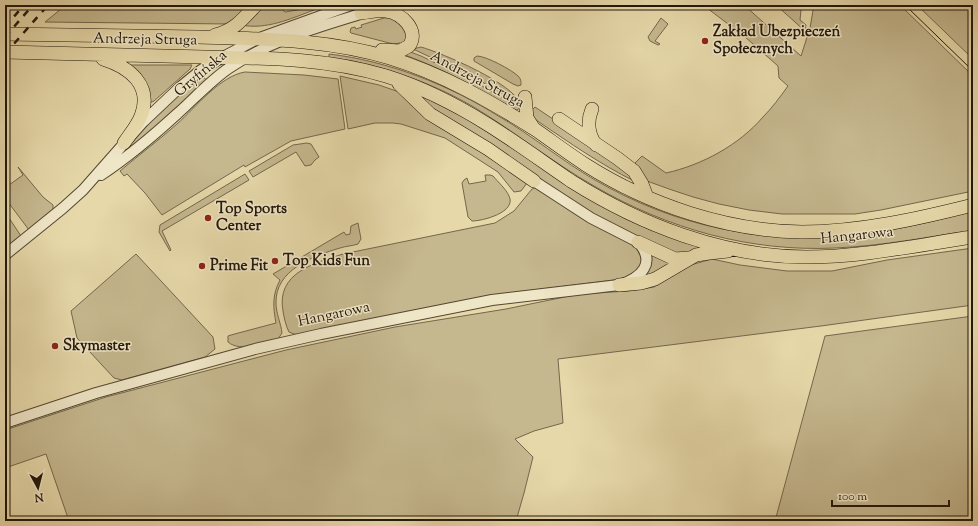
<svg xmlns="http://www.w3.org/2000/svg" width="978" height="526" font-family="'Sorts Mill Goudy',serif">
<rect width="100%" height="100%" fill="#e6d8a9"/>
<filter id="stains"><feTurbulence type="fractalNoise" baseFrequency=".005" numOctaves="4"/><feColorMatrix values="0 0 0 0 .2 0 0 0 0 .09 0 0 0 0 .02 0 0 0 .5 -.17"/></filter>
<radialGradient id="worn" r=".72"><stop offset=".6" stop-color="#630" stop-opacity="0"/><stop offset="1" stop-color="#630" stop-opacity=".3"/></radialGradient>
<path fill="#c5b78e" stroke="#74674c" d="M66,5h38l3,2 2,-2h139l-18,19 -185,-2z
M259,5h18l8,7 30,-5 -1,3c-24,9 -48,20 -73,15z
M703,5h41l57,51 9,-28 4,-23h86l73,71v115l-92,19 -26,4h-73l-33,-4 -30,-6 -26,-7 -24,-8 -22,-8 -12,-18 7,-7 24,17c36,-8 73,-28 97,-56 9,-9 17,-20 25,-31l-9,-8 -1,-12 -34,-30z
M776,5h7l4,3 3,-3h5l6,5 -1,10 6,5 -1,6z
M917,5h52l4,3v51z
M396,17l12,18 -5,10 -3,-2 -7,1 -42,-11 -1,-1 1,-4 4,-1 1,2 6,-2 -1,-2 23,-7z
M661,18l7,6 -13,17 5,3 -2,1 -8,-4 -2,-4z
M421,47c21,6 94,37 99,57l-43,-25 -64,-30z
M408,51l13,5 56,27 43,25 -3,2 -4,-1c-34,-21 -70,-40 -108,-54z
M329,54c60,7 120,31 171,63 33,19 62,44 95,63 79,46 168,65 259,55 41,-4 80,-14 119,-24v19c-45,7 -92,16 -138,18 -85,4 -167,-19 -241,-62 -42,-24 -80,-55 -122,-80 -45,-26 -93,-41 -143,-49z
M477,56c9,0 35,14 41,20 3,3 3,5 3,9l-3,1 -5,-2 -39,-23v-3z
M126,65h66l-2,4 -36,32 -7,3z
M245,72l59,3 34,4 7,50 -54,12 -46,26 -1,-2 -82,50 -17,-22 -18,-19 -3,2 -4,-5c19,-16 39,-31 57,-47 19,-17 43,-48 68,-52z
M202,75l5,6 -56,50 -31,25 3,-6c26,-26 51,-52 79,-75z
M340,76l39,9 23,8 38,31 87,59 -6,8 -7,1 -16,-20 -53,-34 -44,-14 -8,-1h-18l-27,6z
M418,94l51,26 124,81 31,17 27,12 58,19 -31,7 -70,-33 -158,-101 -33,-27z
M535,107l92,62 7,12c-34,-17 -64,-38 -95,-59l-4,-3 -4,-8z
M307,143l4,1 8,13 -4,3 -4,5 -6,1 -9,-14 -43,25 -4,-6 39,-23 5,-3z
M18,167l25,30 10,8v5l-24,20 -24,-32v-17l4,4 14,-10z
M245,174l4,6 -87,51 9,19 -1,1 -11,-19 1,-7z
M485,175h5l3,1c5,6 13,13 16,20 8,16 -26,25 -37,25l-4,-4 -6,-34 2,-3 3,-2 2,6 17,-3z
M537,187l99,58 4,5 2,14 -12,14 -96,12 -235,45 -5,-1 -5,-2c-3,-6 -5,-14 -6,-21 -7,-38 31,-48 60,-57l152,-31 19,-12 18,-22z
M9,218l12,18 -16,14v-29z
M358,223l3,16 -3,5c-6,2 -12,2 -18,4 -27,8 -65,22 -64,55 0,11 5,20 6,30l-4,6c-14,3 -37,14 -50,3v-6l3,-1 45,-12c-3,-16 -4,-28 4,-43l-7,-6 71,-42 2,3 4,-1 1,-8z
M973,248v57l-152,21 -263,33 5,64 -29,8 -19,8 18,18 -9,36 -8,28h-447l-23,-67 -41,14v-38l101,-33 180,-47 109,-23 111,-18 73,-15 50,-3 25,-4 33,-21 25,-7 28,6 47,6h45l55,-11z
M649,251l26,10 -9,9 -24,7z
M136,254l77,83 2,12 -10,8 -83,23 -8,-2 -37,-40 -6,-27z
M973,316v205h-198l50,-185z"/>
<g fill="none" stroke-linecap="round" stroke-linejoin="round">
<defs>
<path id="minor" d="M101,175c27,-18 52,-39 76,-61 17,-15 33,-33 52,-46 48,-32 107,-46 161,-63
M5,255l58,-47 20,-18 60,-68 36,-34 22,-18 22,-13 34,-18 94,-34
M5,423l91,-30 159,-44 66,-15 171,-34 127,-15c22,-7 38,-22 19,-43l-47,-24 -57,-37"/>
<path id="major" d="M361,13c8,-1 17,-3 25,-2 16,2 34,20 23,35l-9,5 -18,-1
M5,34c64,1 129,2 193,3 65,2 130,2 192,21 52,16 100,43 146,72 17,12 33,24 50,35 63,40 141,66 216,67 58,0 115,-13 171,-27
M215,35c20,-5 28,-16 41,-30
M5,52c66,2 133,3 199,5 61,1 122,1 182,19 35,11 69,28 101,48 29,18 56,38 84,57 70,44 152,76 235,76 56,0 112,-12 167,-20
M103,59c26,8 50,26 38,57 -4,10 -11,18 -17,27
M399,84l31,30 58,35 46,32
M525,97l2,21 7,11
M592,109c-5,12 -4,25 4,36
M559,119l58,39 17,13 8,13 5,13
M638,242l37,17 14,-1
M619,285l22,-2 14,-4 41,-24 13,-2 19,-2"/>
</defs>
<use href="#minor" stroke="#534732" stroke-width="12"/>
<use href="#major" stroke="#22170a" stroke-width="14"/>
<use href="#minor" stroke="#efe6c7" stroke-width="10"/>
<use href="#major" stroke="#e6d8a9" stroke-width="13"/>
<path stroke="#22170a" stroke-width="1" d="M905,5l68,66"/>
<path stroke="#22170a" stroke-width="2.5" stroke-dasharray="7 7" stroke-linecap="butt" d="M5,27l19,-22
M5,37l28,-32
M5,54l43,-49"/>
</g>
<g fill="#8f2418" stroke="#efe6c7" stroke-width="1.5">
<circle cx="705" cy="41" r="4"/>
<circle cx="208" cy="218" r="4"/>
<circle cx="275" cy="261" r="4"/>
<circle cx="202" cy="266" r="4"/>
<circle cx="55" cy="346" r="4"/>
</g>
<g text-anchor="middle" dominant-baseline="central" stroke-width="3" stroke-linejoin="round" paint-order="stroke">
<g font-size="15" font-weight="bold" fill="#22170a" stroke="#efe6c7" text-anchor="start">
<text x="713" y="32">Zakład Ubezpieczeń<tspan x="713" dy="17">Społecznych</tspan></text>
<text x="216" y="209">Top Sports<tspan x="216" dy="17">Center</tspan></text>
<text x="283" y="261">Top Kids Fun</text>
<text x="210" y="266">Prime Fit</text>
<text x="63" y="346">Skymaster</text>
</g>
<g font-size="15" fill="#22170a" stroke="#efe6c7">
<text transform="translate(145 40) rotate(1)">Andrzeja Struga</text>
<text transform="translate(201 74) rotate(-40)">Gryfińska</text>
<text transform="translate(477 80) rotate(28)">Andrzeja Struga</text>
<text transform="translate(857 236) rotate(-6)">Hangarowa</text>
<text transform="translate(334 315) rotate(-12)">Hangarowa</text>
</g>
</g>
<rect width="978" height="526" fill="none" stroke="#e6d8a9" stroke-width="20"/>
<rect x="6" y="6" width="966" height="514" fill="none" stroke="#22170a" stroke-width="2"/>
<rect x="10" y="10" width="958" height="506" fill="none" stroke="#22170a"/>
<g transform="translate(38 488) rotate(173)" stroke="#efe6c7" stroke-width="3" paint-order="stroke">
<path d="M0-3L7 15L0 10L-7 15Z" fill="#22170a"/>
<text y="-6" font-size="11" font-weight="bold" text-anchor="middle" fill="#22170a">N</text>
</g>
<path d="M832 500v6h117v-6" fill="none" stroke="#22170a" stroke-width="2"/>
<text x="838" y="500" font-size="12" fill="#22170a" stroke="#efe6c7" stroke-width="3" paint-order="stroke">100 m</text>
<rect width="100%" height="100%" filter="url(#stains)"/>
<rect width="100%" height="100%" fill="url(#worn)"/>
</svg>
